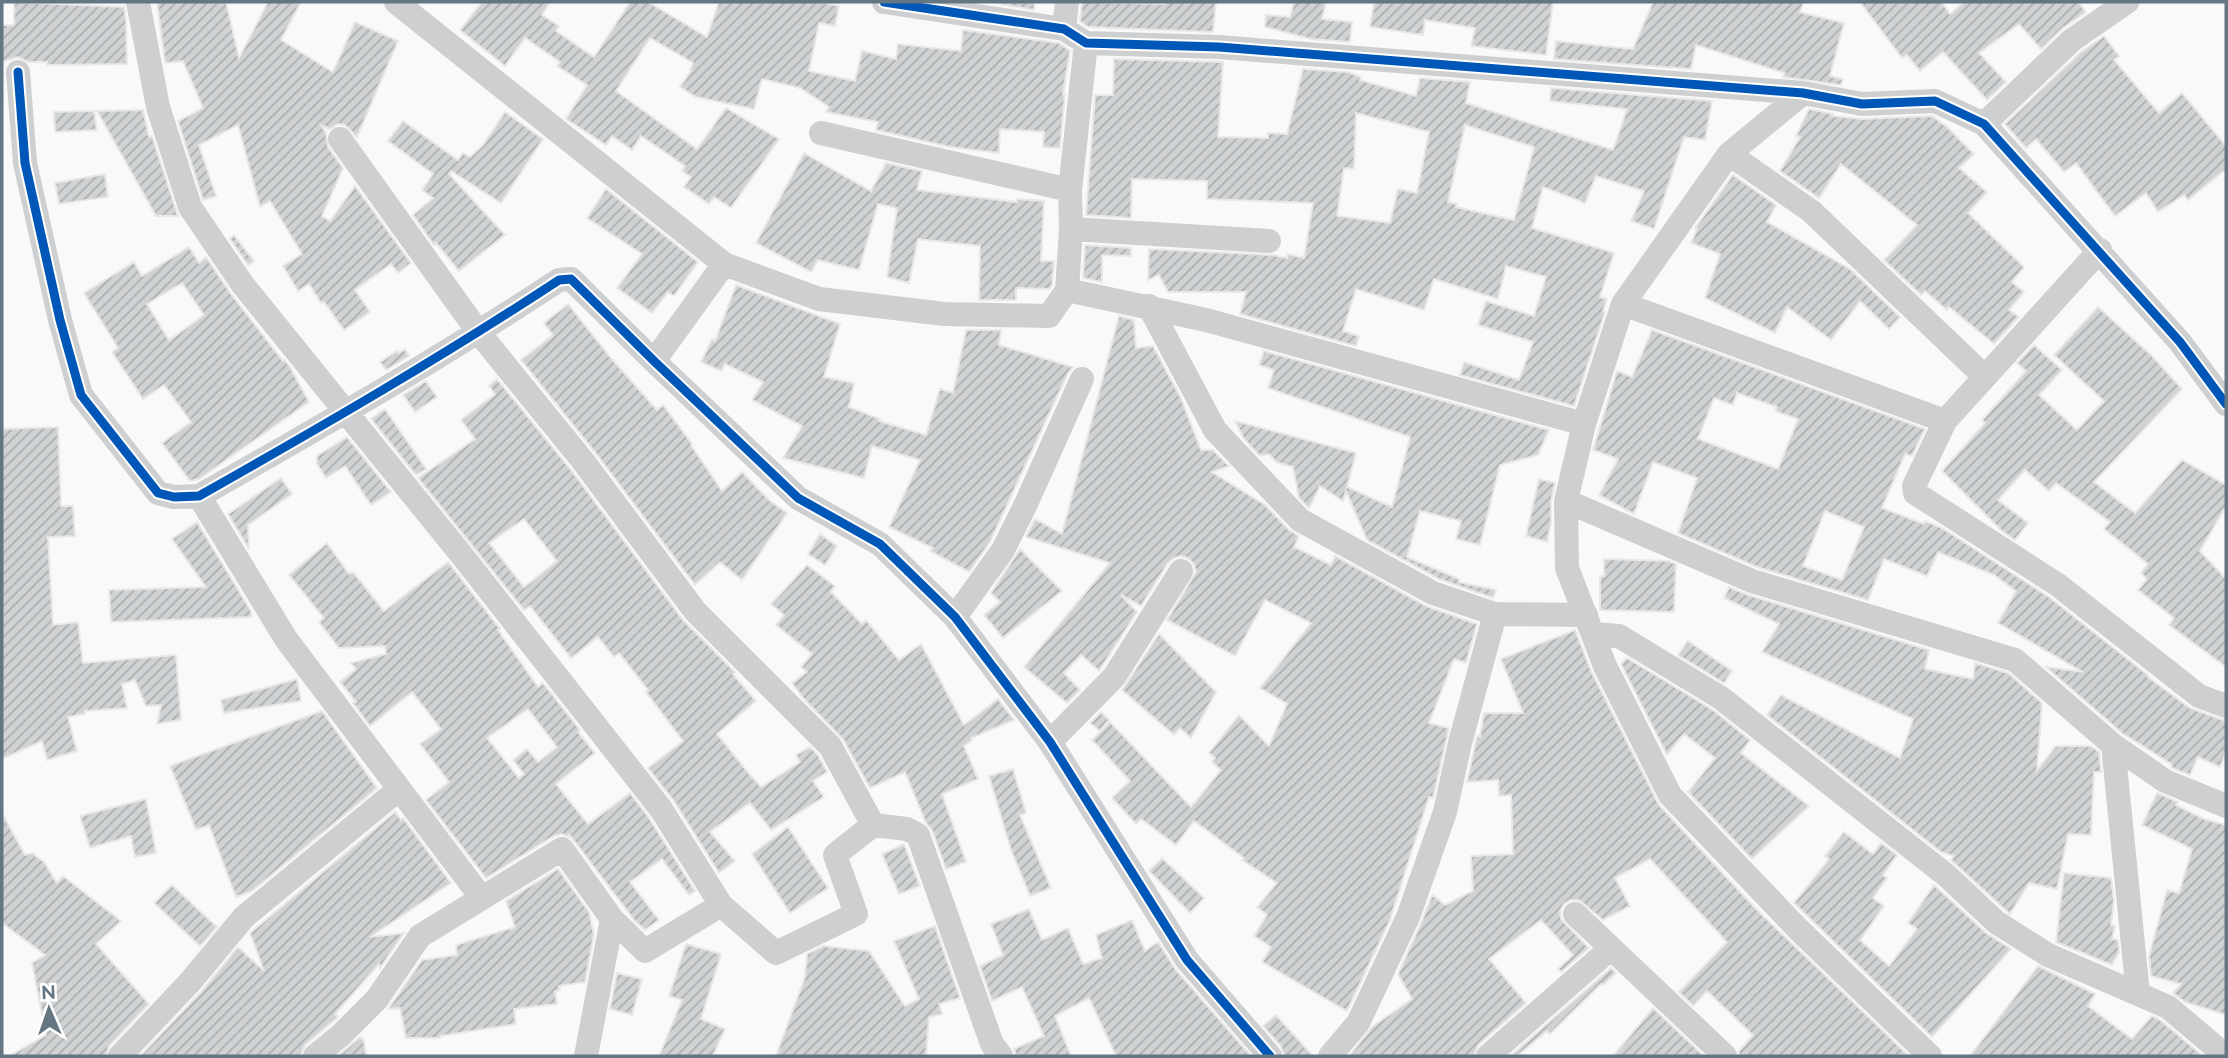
<svg xmlns="http://www.w3.org/2000/svg" width="2228" height="1058" font-family="Raleway,sans-serif">
<defs>
<pattern id="building-hatch" width="6" height="6" patternUnits="userSpaceOnUse" patternTransform="scale(1.75)"><rect width="6" height="6" fill="#d0d2d3"/><path d="M-1 1l2-2M0 6l6-6M5 7l2-2" fill="none" stroke="#acafb1"/></pattern>
</defs>
<rect width="100%" height="100%" fill="#f9f9f9"/>
<path fill="url(#building-hatch)" stroke="#e8e8e8" stroke-width="2" fill-rule="evenodd" d="M14,2l110,5 2,13 1,44 -80,1v-3h-19l-10,-5 -16,5v-37h12z
M157,2h69l13,56 29,-56h33l-20,38 52,32 22,-50 43,19 -41,96 -12,-12 -7,-1 -8,5 -9,-4 5,8 2,14 15,21 -21,48 8,5 25,-35 56,77 -13,10 -7,-9 -36,26 15,22 -26,18 -20,-28 -3,1 -12,-19 -11,7 -15,-25 19,-12 -32,-53 -10,6 -22,-82 -39,20 17,51 -13,4 -25,-79 25,-13 -20,-47 -18,2z
M482,2h68l-8,13 17,11 -3,5 38,26 36,-55h18l59,35 12,-35h102l18,4 -4,20 -16,-3 -10,48 46,10 7,-30 34,8 2,-15 63,7 2,-21 96,13 11,8 -7,43h2l-5,54 -17,-1 1,-15 -44,-3 -1,24 -49,-6 -74,-17 2,-8 -52,-10 3,-5 -29,-19 -38,-9 -8,30 -58,-12 -16,-10 11,-16 -1,-1 3,-7 -43,-25 -34,53 81,58 29,-41 53,31 -48,69 -17,-11 -5,7 -25,-17 7,-10 -9,-6 3,-5 -44,-30 -9,14 -20,-14 -6,9 -40,-26 21,-34 -30,-19 3,-4 -35,-24 -20,28 -45,-36z
M1000,2h35l-1,8 -34,-6z
M1082,2l82,2v-2h52l-3,30 -125,-5 -8,-6z
M1294,2h32l-4,17 30,3 -2,20 -39,-3 -46,-12 1,-12 24,2z
M1374,2h179l-7,53 -75,-9 4,-18 -50,-8 -2,15 -53,-8z
M1653,2h151l-4,10 44,11 -14,53 13,3 -2,6 -58,-8 2,-4 -89,-28 -5,24 -137,-10 2,-18 77,8z
M1860,2h82l8,12 14,-12h114l8,10 -23,16 -22,21 -22,-25 -40,29 27,29 -19,18 -44,-48 -23,19 -13,-16 -5,3z
M2104,36l15,20 -5,4 45,53 23,-20 44,53v23l-38,31 -4,-5 -26,17 -12,-19 -31,23 -39,-53 -12,9 -28,-33 -10,9 -21,-24 76,-72z
M1114,59l109,3 -5,75 50,1v-5l19,1 16,-65 45,3 13,5 -1,3 56,16 4,-18 50,4 -4,21 147,47 14,-41 -77,-8 1,-13 161,13 -7,39 -21,-3 -30,92 -23,-8 13,-30 -48,-15 -11,27 -42,-16 -11,41 82,25 -14,44 7,2 -4,12 2,1 -31,94 -114,-31 4,-13 55,18 14,-38 -55,-17 8,-24 48,15 12,-39 -40,-11 -8,33 -64,-20 -10,31 -68,-21 -13,42 16,5 -3,10 -116,-32 6,-22h-78l-9,-17 -11,5 1,-31 124,6 14,3 1,-4 16,4 9,-55 -106,-4v-18l-75,-2 -1,39 -45,-3 9,-120h18zM1356,113l73,19 -12,61 -19,-4 -8,34 -53,-7 7,-48 10,1zM1465,125l69,22 -20,73 -58,-13 1,-3 -9,-2z
M1809,109l24,5 -1,2 30,3 70,-3 14,10 28,28 -15,14 28,24 -19,21 56,54 -12,15 12,10 -15,18 10,7 -25,27 -45,-37 -2,3 -22,-19 -4,4 -37,-35 33,-35 -76,-61 -22,34 -39,-27 20,-34 -4,-1z
M143,110l6,27 3,-1 26,80h-22l-59,-105z
M91,111h3l3,19 -42,2 -1,-20z
M505,112l38,27 -42,64 -50,-32 -2,3 56,61 -46,36 -23,-28 -2,2 -21,-30 20,-17 -11,-8 11,-16 -45,-33 15,-20 55,39 5,-7 7,4 13,-12z
M804,153l67,38 15,-28 36,8 -5,19 100,12v-3l27,2 -3,60h13l-2,24 -2,4 -34,-1v12h-37l1,-54 -62,-7 -9,44 -22,-6 10,-69 -19,-4 -19,66 -41,-10 -7,12 -55,-29z
M105,174l3,23 -49,7 -4,-21z
M1733,175l43,30 -9,17 83,47 50,48 -11,12 -29,-28 -29,39 -44,-33 -12,26 -70,-35 15,-44 -29,-11 6,-14 -2,-1z
M606,189l92,73 -24,34 -6,-4 -16,21 -35,-25 25,-34 -55,-36z
M234,235l20,26 -6,4 -18,-26z
M1085,245l46,3v8l-29,-1v27l-19,-4z
M189,247l10,16 7,-6 25,37 52,67 1,-1 5,5 20,37 -110,77 -9,2 -28,-38 29,-21 -27,-37 -21,14 -31,-47 6,-4 -34,-55 50,-31 8,14zM182,283l22,32 -35,25 -22,-36z
M736,285l104,39 -16,53 30,6 -5,24 31,12 -1,2 47,14 14,-46 13,4 13,-63h35l-2,15 74,22 -5,6 -78,169 -21,30 -39,-21 3,-3 -44,-21 31,-67 -48,-14 -8,32 -81,-20 19,-32 -50,-26 11,-18 -38,-18 -4,7 -20,-9 11,-23 3,2z
M568,304l43,54 46,52 6,-5 29,39 -1,1 31,46 20,-19 28,29 17,12 -45,67 -22,-18 -25,23 -100,-133 -74,-92 32,-25 -9,-12z
M2098,307l54,49 30,33 -88,93 41,31 47,-53 44,25v21l-26,45 26,28v88l-57,-42 5,-7 -36,-28 9,-11 -6,-6 7,-9 -44,-35 6,-7 -54,-39 -7,8 -24,-21 -27,30 30,23 -13,17 -13,-9 -60,-60 43,-48 -3,-3 44,-49 -9,-8 17,-18 28,25 -23,25 38,35 27,-29 -50,-46z
M1119,316l15,4 2,28 17,-2 27,50 21,54h12l16,16 -17,6 53,33 24,25 10,6 -5,11 37,18 4,-9 91,50 51,18 -11,39 -12,-4 -25,64 20,5 -16,70 -4,-1 -39,123 -43,91 -85,-49 9,-15 -17,-11 13,-21 -10,-8 20,-24 -35,-23 2,-2 -50,-37 -18,24 -35,-26 -5,5 -24,-26 18,-17 -38,-41 18,-18 81,85 30,-37 -9,-8 3,-4 -6,-5 30,-38 30,31 18,-42 -27,-16 51,-65 -46,-23 -30,56 -68,-36 29,-48 -2,-8 -6,-6 -7,-2 -7,2 -6,5 -27,43 -20,-11 16,17 -38,59 -18,-16 -17,18 16,17 -13,13 -43,-36 86,-104 -84,-26 9,-18 27,15z
M1652,330l273,99 -13,27 -7,-2 -23,54 42,16 1,-3 17,7 107,69 100,79 -1,1 42,31 36,13v32l-6,14 -22,-10 -8,18 -18,-7 -1,-4 -49,-31 -76,-66 37,5 -85,-49 18,-32 -22,-16 -56,-23 -11,24 -43,-17 -16,41 -111,-33 -79,-34 19,-55 -44,-16 -19,52 -35,-19 19,-36 -25,-9 24,-79 15,6zM1737,393l40,14 -2,4 23,8 -20,50 -80,-30 16,-41 19,7zM1825,511l39,16 -22,53 -39,-14z
M405,349l4,7 -23,14 -6,-8 17,-11 2,2z
M1264,351l285,79 -11,25 -38,10 -20,80 -24,-6 5,-18 -41,-10 -13,46 52,22v3l37,8 -3,8 -54,-19 -72,-39 -21,-49 -3,10 -23,-15 -11,22 -10,-10 -6,-31 -17,-5 -7,-8 -9,2 -16,-17 -9,-18 121,32 -9,34 45,20 18,-70 -142,-49 6,-18 -15,-5z
M497,379l74,91 112,150 52,52 -2,2 23,27 -39,33 34,42 10,11 39,-25 -4,-7 14,-8 8,8 9,17 -14,9 11,16 -53,33 -21,-27 -40,29 25,29 -16,12 -45,-72 -26,-33 35,-27 -37,-49 2,-2 -29,-37 -5,4 -16,-20 -27,21 -41,-52 -6,4 -106,-132 57,-39 -14,-19 34,-26 -6,-8zM524,519l33,42 -33,26 -35,-44z
M426,381l11,16 -22,15 -12,-17z
M385,409l41,60 -10,6 -45,-56z
M58,427l3,79h12l2,30 -27,1 5,88 25,-3 5,41 93,-8 5,65 -24,4 4,-19 -15,1 -11,-26 -13,4 5,24 -42,3v3l-17,3 9,34 -30,9 -5,-19 -40,18v-330z
M347,437l44,55 -20,13 -26,-39 -19,12 -9,-14v-8z
M281,478l11,16 -44,31 1,24 -21,-35z
M1539,479l16,4 -4,18v22l-4,19 -21,-6z
M197,522l54,89 1,6 -141,5 -2,-32 97,-3 -34,-48z
M820,534l17,12 -12,19 -17,-11z
M327,543l22,31 4,-2 31,39 64,-49 52,67 -2,1 40,57 5,-4 37,47 -2,2 17,21 -39,31 32,40 42,-31 19,25 46,73 -6,4 -27,-36 -32,23 29,38 -14,10 -10,-9 -66,-87 1,3 -8,-3 -8,2 -68,42 -60,-78 23,-18 -29,-38 21,-15 -29,-37 -42,34 -17,-23 3,-1 -16,-20 16,-13 -5,-6 35,-9 -1,-8 -46,2 -20,-26 5,-4 -35,-43zM528,709l29,38 -19,15 -11,-13 -14,11 11,14 -5,4 -32,-40z
M1020,549l42,42 -59,47 -19,-23 16,-13 -9,-9z
M1604,559l65,2 7,3 -2,48 -74,-2v-34h4z
M807,565l28,21 -4,6 31,32 4,-4 33,40 22,-16 43,81 34,-26 16,21 -43,18 1,2 -8,6 14,33 -36,15 24,68 -20,7 -14,-39 -6,-7 -21,-51 -35,16 -27,-49 -39,-40 -12,-16 15,-11 -6,-5 11,-13 -36,-29 8,-10 -13,-11z
M1729,587l19,8 181,55 -4,19 48,10 2,-16 33,10 34,30 -5,67 19,-24h35l8,6 2,20h-7l-3,63 -23,-1 -11,55 -28,-6 -19,31 -59,-54 3,-4 -13,-4 -174,-137 14,-20 119,63 13,-39 -151,-67 17,-28 -55,-26z
M1575,630l17,43 67,132 96,103 154,148h-170v-5l14,-16 -46,-44 -14,15 -14,-14 48,-50 -77,-83 -35,19 15,28 -27,14 -24,-20h-9l-6,4 -4,7 1,8 28,29 -28,24 -3,-3 15,-14 -32,-35 -52,39 37,44 -48,42 -4,11h-125l24,-30 39,-27 -14,-25 23,-51 10,-25 2,-3 12,10 28,-14 -2,-35 42,-2 -2,-59 -12,1 -1,-16 -31,2 10,-46 3,1 4,-24h39l-22,-54z
M1159,634l57,58 -25,46 -11,-10 -6,7 -52,-45z
M1688,641l44,30 -8,12 -46,-28z
M1627,658l86,52 37,30 -9,13 68,53 -57,53 -64,-67 27,-34 -31,-24 -17,21 -46,-91z
M297,679l4,22 -77,12 -3,-13z
M322,711l55,77 -125,103 -16,6 -27,-72 -13,5 -26,-64z
M1101,712l8,8 -9,11 -10,-8z
M1013,769l13,44 -6,2 31,73 -21,8 -19,-46 -22,-74z
M2157,793l21,9 -2,3 28,14 22,6v190l-41,-13 -12,-9 8,-9 -30,-8 -2,-20 18,-66 12,3 13,-44 -50,-24z
M146,799l10,54 -21,4 -4,-21 -41,12 -10,-32z
M395,812l6,8 2,-2 48,65 -81,54 34,-4 -24,35 -1,-4 -44,50 3,3 -33,28 -5,11h-160l61,-64 37,-45 26,24 -14,-38z
M2,813l23,42 7,-2 12,9 13,21 6,-7 58,45 -25,23 53,60 -40,42 -3,10h-97l37,-21 -14,-72 13,-8 -43,-32z
M788,827l40,61 -38,25 -38,-59z
M1844,832l29,22 8,-11 16,12 -14,20 4,3 -14,20 11,8 -24,34 29,26 28,-37 -9,-6 26,-38 52,48 25,16 -79,88 -138,-134 35,-44 -4,-3z
M904,844l16,42 -21,8 -17,-40z
M1162,858l42,40 -14,15 -41,-42z
M558,869l31,43 5,22 -9,48 -26,4 1,4 -5,1 2,13 -43,5 2,15 -76,12v2h-34l-6,-30 -12,1 34,-49 35,-5 -1,-10 59,-18 -9,-26z
M2064,873l47,5 3,22 -3,25 4,1 -3,13 6,1 1,12 -7,13 -56,-23z
M172,885l45,42 -17,19 -46,-43z
M1029,909l13,31 26,-12 15,36 19,-6 -6,-23 36,-15 13,31 13,-9 18,28 75,86h-135l-27,-58 -34,18 16,40h-55l-2,-7 30,-13 -22,-49 -30,14 -12,-35 23,-11 -12,-31z
M935,926l25,72 -21,6 3,10 -13,3 -3,39h-150l29,-79 2,-23 16,-8 46,5 36,55 14,-7 -25,-58z
M686,944l35,10 -20,65 24,10 -12,27h-54l23,-56 -13,-4z
M2038,966l57,28 -7,12 44,33 20,-23 8,4 43,36h-233z
M1611,968l5,5 -13,12 -2,-1 -51,50 -3,-3 -30,25h-7z
M617,973l25,6 -10,36 -22,-6z
M1653,1008l51,48h-91z
M1276,1015l37,41h-29l-3,-10 -18,-20z
M360,1037l4,4 2,15h-28z"/>
<g fill="none" stroke-linecap="round" stroke-linejoin="round">
<path stroke="#cecfd0" stroke-width="24" d="M138,2l20,105 32,100 53,78 221,273 197,251 60,96
M396,2l328,262 95,35 125,15 105,2 18,-26 139,30 378,104
M884,2l180,27 22,14 133,4 584,46 59,11 73,-3 49,23 196,218 46,62
M1064,29l3,-27
M18,72l7,91 35,157 21,75 77,98 16,4 25,-1c122,-69 243,-139 360,-216l12,-1 83,82 144,137 82,46 75,73 95,125 137,218 83,96
M1803,93l-74,61 -106,150 -39,120 -18,77 1,67 38,98 65,129 128,134 132,127
M1984,124l88,-84 55,-38
M821,133l249,57
M340,139l139,194 104,128 112,150 135,135 43,79 34,4 11,6 74,209 9,12
M1729,154l82,57 174,166
M1071,229l198,12
M2100,250l-155,171 -31,65 1,7 143,92 141,111 27,10
M1067,290l4,-61 -1,-39 16,-147
M1623,304l322,117
M1149,306l66,124 85,90 133,73 62,21 91,1
M654,361l70,-97
M199,496l87,143 195,258
M1566,501l186,80 263,79 98,85 52,36 61,25
M955,617l48,-67 22,-44 57,-127
M1593,634l26,2 102,62 225,177 50,47 52,33 120,52 58,49
M1050,742l64,-65 67,-106
M2113,745l25,249
M1575,914l150,142
M120,1056l70,-74 54,-65 155,-128
M315,1056l26,-21 36,-36 43,-63 142,-87 50,70 33,32 76,-46 55,48 80,-39 -21,-59 38,-30
M586,1056l26,-137
M1330,1056l28,-33 50,-106 37,-105 15,-69 35,-129
M1488,1056l122,-107"/>
<defs>
<path id="cycleway" d="M884,2l180,27 22,14 133,4 584,46 59,11 73,-3 49,23 196,218 46,62
M18,72l7,91 35,157 21,75 77,98 16,4 25,-1c122,-69 243,-139 360,-216l12,-1 83,82 144,137 82,46 75,73 95,125 137,218 83,96"/>
</defs>
<use href="#cycleway" stroke="#fff" stroke-width="13"/>
<use href="#cycleway" stroke="#0057b8" stroke-width="9"/>
</g>
<rect width="2228" height="1058" fill="none" stroke="#657683" stroke-width="7"/>
<g transform="translate(49 1009) rotate(358)" stroke="#ffffff" stroke-width="5" paint-order="stroke">
<path d="M0-5L12 26L0 18L-12 26Z" fill="#657683"/>
<text y="-10" font-size="19" font-weight="bold" text-anchor="middle" fill="#657683">N</text>
</g>
</svg>
